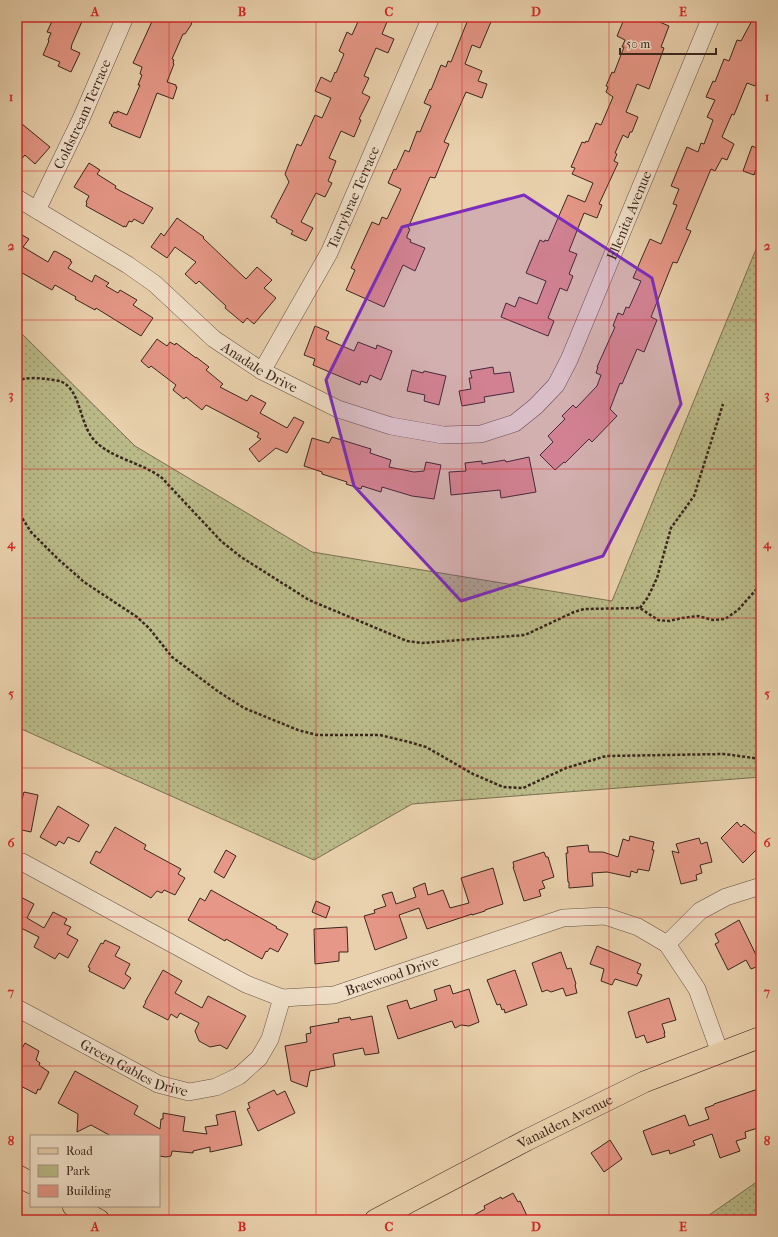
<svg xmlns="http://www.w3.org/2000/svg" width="778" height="1237" font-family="'IM FELL French Canon',serif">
<defs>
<pattern id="green-dots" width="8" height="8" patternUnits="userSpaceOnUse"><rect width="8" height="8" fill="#baba88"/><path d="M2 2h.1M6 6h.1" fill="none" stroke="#98976f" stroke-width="1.8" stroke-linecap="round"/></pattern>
</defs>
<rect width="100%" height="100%" fill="#e9d1ad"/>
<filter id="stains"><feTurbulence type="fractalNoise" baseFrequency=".005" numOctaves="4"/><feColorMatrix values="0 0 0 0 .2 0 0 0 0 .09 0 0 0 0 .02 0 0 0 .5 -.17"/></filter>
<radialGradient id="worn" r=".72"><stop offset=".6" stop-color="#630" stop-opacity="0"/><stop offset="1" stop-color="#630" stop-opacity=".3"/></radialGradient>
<path fill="url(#green-dots)" stroke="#7a7052" d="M761,237v540l-349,27 -98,56 -297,-133v-398l118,117 177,106 300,49z
M761,1179v41h-59z"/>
<path fill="#e69787" stroke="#3a261d" d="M54,17h30l-12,27 -1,5 9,4 -9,19 -13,-6 2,-4 -17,-7 6,-14 -1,-1 3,-7 -4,-1z
M154,17h39l-2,8 -6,9h-2l-11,25 2,1 -1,3 1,1 -7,18 9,3v2h1l-4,12 -16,-6 -17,45 -29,-12 1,-1 -3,-2 5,-11 3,1v-2l10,4 13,-30h-2l4,-10 -2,-1 2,-7 -9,-4z
M360,17h29l-7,17 12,5 -6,14 -12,-5 -12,28 5,2 -7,15 8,4 -11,22 2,1 -7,17 -13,-6 -12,27 7,3 -8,20 4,2 -7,14 -9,-4 -15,29 12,6 -7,13 -15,-7 2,-3 -17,-9 1,-2 -6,-3 18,-35 -4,-8 12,-30 4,2 14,-31 7,3 9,-20 -16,-7 6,-14 10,5 4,-10 1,1 8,-19 -5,-3 8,-19 5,3z
M469,17h24l-13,31 -8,-3 -7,19 17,7 -4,10 9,3 -5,14 -16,-6 -22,50 5,2 -14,34 -5,-1 -22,51 2,1 -3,7v2l4,2 -1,2 15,6 -10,23 -12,-6 -19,42 -38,-17 9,-20 -4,-2 21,-46 7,3 3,-8 5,2 14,-30 -13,-6 6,-14 2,1 9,-20 4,2 8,-21 3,1 11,-26 -7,-3 6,-14 1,1 10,-25 5,2 2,-6 3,1z
M625,17h23l21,9 -8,21 3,1 -15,41 -12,-5 -11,28 12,5 -6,15h-2l-2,6 -5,-3 -8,18 2,1 -3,7 4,2 -19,41 3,1 -5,13 -13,-5 -15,38 8,3 -8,20 4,2 -6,15 -7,-3 -12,30 6,3 -6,15 -47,-19 5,-14 9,4 4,-10 18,7 9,-23 -20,-8 14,-33 4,2 1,-2 3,1 20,-46 17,7 8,-19 -21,-9 3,-6 -4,-1 11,-25 3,1 1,-2 2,1 8,-19 5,2 12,-28 -7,-5 2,-5 -2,-1 6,-14 2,1 10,-26h-2l3,-7 -8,-4z
M754,17h7v54l-6,15 -8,-3 -13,32 -2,-1 -10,23 12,7 -7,16 -5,-2 -7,13 -4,-2 -25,60 5,2 -14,32 -4,-1 -22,55 6,3 -13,32 -7,-3 -15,35 -2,-1 -10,26 7,7 -25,26 -3,-3 -24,24 -1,-1 -9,8 -15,-15 13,-13 -5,-6 17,-17 -3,-3 11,-11 3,3 21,-22 4,-11 -5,-2 2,-6h-1l18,-40 -2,-1 5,-13 5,2 3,-8 3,1 12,-27 -8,-3 7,-16 10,-23 11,5 16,-39 -4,-1 6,-15 -8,-3 16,-39 11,5 3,-9 3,1 9,-24 -6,-3 8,-17 -9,-3 7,-16 2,1 9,-23 5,2 8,-21 4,1z
M22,124l28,23 -15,17 -10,-9 -8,9v-34z
M752,146l9,4v5l-7,20 -11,-4z
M89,163l11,7 -3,4 19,12 -1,2 38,20 -10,16 -9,-5 -2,3 -3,-1 -3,6 -2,-1v1l-38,-21 1,-3 -1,-1 3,-6 -15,-9z
M177,218l27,19 -1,1 43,41 11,-12 15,13 -8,8 12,10 -22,26 -7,-6 -4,5 -18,-15 1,-2 -27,-25 -3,3 -11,-10 11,-12 -21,-15 -8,11 -16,-11 10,-14 3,3z
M17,232l12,7 -6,8 25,15 6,-11 3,1 14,8 -1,1 2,1 -4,6 24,14 3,-7 14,8 -3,3 12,7 2,-3 17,10 -4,5 20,13 -12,18 -45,-28 -1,2 -20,-11 1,-2 -21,-12 -3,5 -35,-20z
M315,326l14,6 -3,7 28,12 4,-9 18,7 1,-4 15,6 -11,29 -11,-5 -3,8 -6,-2 -1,4 -47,-20 2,-6 -11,-4z
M157,339l10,7 3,-4 5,3 1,-2 20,15v-1l13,10 -3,3 17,14 -3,3 27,14 4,-6 15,8 -6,10 27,15 7,-11 10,5 -17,31 -11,-5 -17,14 -10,-13 12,-10 -4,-2 2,-4 -53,-28 -4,5 -16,-13 -2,2 -11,-9 3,-5 -25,-19 -2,2 -8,-7z
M493,367l1,7 16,-2 4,20 -30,5 1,5 -23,4 -3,-15 12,-2 -2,-11h3l-2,-7z
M412,370l11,3 1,-2 22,5 -7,29 -15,-4 1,-6 -18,-4z
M332,437l39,12 -1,4 21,7 -2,7 25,5 10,-1 2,-9 15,3 -7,34 -22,-3 -30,-9 -1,5 -19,-6 -1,3 -15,-5 1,-2 -25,-8v-2l-18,-6 8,-28 17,5z
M529,457l7,35 -35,6 -1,-8 -49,5 -2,-23 17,-1 -1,-8 17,-2v3l23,-4 1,2z
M24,792l14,3 -7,37 -14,-3v-31l5,1z
M58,806l31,19 -10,17 -11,-5 -4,7 -5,-3 -3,5 -16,-9z
M737,822l4,5 3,-3 17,14v7l-18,18 -22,-25z
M115,827l31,18 -2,4 37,20 -3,5 7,4 -10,17 -11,-5 -2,3 -5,-2 -6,7 -61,-35 6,-12 4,2z
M630,836l24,6 -2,8h2l-5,21 -11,-2 -1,4 -6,-2 -1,6 -23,-5 -15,1 1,13 -24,2v-6h-1l-2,-29h2l-1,-6 21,-2 1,7h14l15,5 5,-18 6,2z
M699,838l2,6 6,-2 5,20 -12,3 2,8 -6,2 1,5 -16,4 -9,-33 7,2 -3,-9z
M226,850l10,6 -12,22 -10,-6z
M544,852l2,5h2l6,20 -12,4 3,7 -6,2 2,6 -17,5 -11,-34h1l-1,-5z
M493,868l10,36 -18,6v1l-13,4v-1l-45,15 -8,-21 -20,7 8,23 -32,12 -11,-34 11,-3 -1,-3 12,-4 -4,-11 10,-3 4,12 20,-7 -3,-9 12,-5 3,12 15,-5 7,18 19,-5 -8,-25z
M211,890l66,37 -1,1 12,6 -10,18 -8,-4 -3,4 -1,-1 -4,8 -36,-20 -1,2 -37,-21 12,-22 5,3z
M17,895l17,9 -7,14 17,10 9,-16 14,7 -3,5 7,3 -4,7 11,6 -10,18 -9,-5 -4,6 -21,-12 5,-10 -18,-9 -4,8z
M316,901l14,6 -4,11 -14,-6z
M739,920l22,45 -10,4 -5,-9 -18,10 -13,-26 4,-2 -4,-8z
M347,927l1,25h-9v9l-24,3 -1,-35z
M105,940l15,7 -5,9 15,8 -5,10 6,4 -7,11 -35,-18 1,-3 -2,-1 13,-24 2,1z
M597,946l44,18 -4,9 5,2 -5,11 -22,-7 -3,6 -11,-4 3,-12 -14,-5z
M561,952l6,17 4,-1 5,16 -1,1 2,8 -11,3 -3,-8 -12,4 -4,-2 -5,2 -10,-29z
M163,970l19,11 -7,12 27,15 6,-12 38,20 -19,33 -7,-4 -10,2 -11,-6 -4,-10 4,-8 -19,-10 -3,5 -6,-4 -3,6 -25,-13 3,-5h-1z
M515,970l12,35 -22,8 -1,-4 -2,1 -2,-6 -3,1 -10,-25z
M450,985l3,9 16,-5 10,33 -10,4 -8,-1 -6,3 -3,-7 -54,18 -11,-33 20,-6 3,9 27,-9 -3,-10z
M669,998l7,22 -14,4 3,9h-1l1,4 -18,6 -3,-8 -8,3 -8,-26z
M372,1016l7,37 -14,2 -2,-7 -30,6 2,12 -25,5 -3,16 -16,-6 -6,-35 22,-4 -1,-8 5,-1 -1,-6 29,-5 -1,-3 12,-2 1,3z
M25,1043l14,8 -3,9 4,3 -1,2 10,7 -9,18 -2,-1 -2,5 -19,-10v-27z
M75,1071l63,35 -4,8 26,15 1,-10h2v-6l22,4 -2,14 24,3 -2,-7 13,-2 -2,-10 19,-4 7,34 -32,7v-5l-17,4v2l-21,-2 -1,5 -5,1 -7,-1v-20h-48l-20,-11 -14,7 1,-18 -20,-11z
M761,1088v39l-16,5 1,6 -10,3 4,10 -20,7 -8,-24 -19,7 2,4 -25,9 -1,-4 -17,5 -9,-24 42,-16 4,11 20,-7 -4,-11 9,-3v-1z
M274,1090l3,5 8,-4 10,22 -37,18 -11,-22 3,-1 -2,-5z
M610,1140l12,19 -18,13 -13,-19z
M513,1193l5,9 2,-1 9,19h-64l20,-11 -1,-3 17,-9 1,2z"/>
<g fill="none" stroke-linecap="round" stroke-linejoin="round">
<defs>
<g id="minor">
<path id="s1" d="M17,198l111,67 27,19 59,55 48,32 76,38 53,17 52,9 38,-1 34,-11 21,-17 20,-21 13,-25 142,-343"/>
<path id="s2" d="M37,210l44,-91 44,-102"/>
<path id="s3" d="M262,371l67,-118 102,-236"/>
<path id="s4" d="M17,861l5,1 224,122 36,14 52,-3 229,-77 42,-2 33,11 29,17 30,45 23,64"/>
<path d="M667,944l33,-33 26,-14 35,-11"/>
<path id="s5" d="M17,1008l141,76 31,8 27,-5 23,-11 20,-18 11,-19 12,-41"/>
</g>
<g id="major">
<path d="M17,1175l14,8"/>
<path d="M73,1206l26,14"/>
<path id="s6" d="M375,1220l152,-80 117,-58 117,-45"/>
</g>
</defs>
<use href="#minor" stroke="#665141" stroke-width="18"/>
<use href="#major" stroke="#3a261d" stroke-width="22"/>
<path stroke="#3a261d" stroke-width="2.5" stroke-dasharray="3 2" stroke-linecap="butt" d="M17,381c8,-4 22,-3 30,-2 5,1 11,1 15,3 19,9 17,41 32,58 16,18 49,23 68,38l59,63 20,16 68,43 98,41 15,2 103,-8 49,-23 10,-3 56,-1 18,12 11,1 13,-3 16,-2 15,4 12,-1 13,-9 23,-26
M17,510l14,22 27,27 26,23 53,35 12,11 23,29 47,35 25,16 54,22 19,5h63l29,7 17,5 47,27 30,13 20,1 43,-20 40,-12 118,-2 37,5
M640,608l8,-11 9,-19 14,-50 23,-32 29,-92"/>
<use href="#minor" stroke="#f1e1ca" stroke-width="17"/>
<use href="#major" stroke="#e9d1ad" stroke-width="21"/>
</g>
<path fill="#7b2cbf" fill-opacity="0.2" stroke="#7b2cbf" stroke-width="3" stroke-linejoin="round" d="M524,195l128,83 29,126 -78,152 -142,45 -107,-115 -28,-106 76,-153z"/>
<path fill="none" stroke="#d62828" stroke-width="1" stroke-opacity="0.55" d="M169,17v1203M316,17v1203M462,17v1203M609,17v1203M17,171h744M17,320h744M17,469h744M17,618h744M17,768h744M17,917h744M17,1066h744"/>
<g text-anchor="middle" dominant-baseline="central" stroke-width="3" stroke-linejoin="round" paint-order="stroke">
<g font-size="14" fill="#3a261d" stroke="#f1e1ca">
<text stroke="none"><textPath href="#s2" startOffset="106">Coldstream Terrace</textPath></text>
<text stroke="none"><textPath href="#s3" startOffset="196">Tarrybrae Terrace</textPath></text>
<text stroke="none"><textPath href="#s1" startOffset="809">Ellenita Avenue</textPath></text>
<text stroke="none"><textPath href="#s1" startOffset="297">Anadale Drive</textPath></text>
<text stroke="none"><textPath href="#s4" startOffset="412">Braewood Drive</textPath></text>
<text stroke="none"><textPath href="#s5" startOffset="132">Green Gables Drive</textPath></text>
<text stroke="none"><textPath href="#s6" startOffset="214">Vanalden Avenue</textPath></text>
</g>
</g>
<rect width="778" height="1237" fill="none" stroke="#e9d1ad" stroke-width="44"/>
<rect x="30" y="1135" width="130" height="72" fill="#f1e1ca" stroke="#a89685"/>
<rect x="38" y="1148" width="20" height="6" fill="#e9d1ad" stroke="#a89685"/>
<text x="66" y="1155" font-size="12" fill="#3a261d">Road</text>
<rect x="38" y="1165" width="20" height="12" fill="#baba88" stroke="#a89685"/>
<text x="66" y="1175" font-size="12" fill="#3a261d">Park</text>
<rect x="38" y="1185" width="20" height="12" fill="#e69787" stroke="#a89685"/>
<text x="66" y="1195" font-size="12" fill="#3a261d">Building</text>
<path d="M620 48v6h96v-6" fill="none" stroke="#3a261d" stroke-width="2"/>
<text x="626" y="48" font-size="12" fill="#3a261d" stroke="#f1e1ca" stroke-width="3" paint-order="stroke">50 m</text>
<rect x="22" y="22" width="734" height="1193" fill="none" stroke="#d62828" stroke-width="1.5"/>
<g font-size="13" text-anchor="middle" font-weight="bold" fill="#d62828">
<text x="95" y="16">A</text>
<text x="242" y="16">B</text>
<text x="389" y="16">C</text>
<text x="536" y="16">D</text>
<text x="683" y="16">E</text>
<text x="11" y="101">1</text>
<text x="767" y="101">1</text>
<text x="11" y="250">2</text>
<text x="767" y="250">2</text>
<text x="11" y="399">3</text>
<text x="767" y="399">3</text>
<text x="11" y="548">4</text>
<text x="767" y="548">4</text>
<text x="11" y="698">5</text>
<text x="767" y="698">5</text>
<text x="11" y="847">6</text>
<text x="767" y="847">6</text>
<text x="11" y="996">7</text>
<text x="767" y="996">7</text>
<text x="11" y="1145">8</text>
<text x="767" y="1145">8</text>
<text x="95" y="1231">A</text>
<text x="242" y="1231">B</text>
<text x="389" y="1231">C</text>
<text x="536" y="1231">D</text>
<text x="683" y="1231">E</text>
</g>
<rect width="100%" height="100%" filter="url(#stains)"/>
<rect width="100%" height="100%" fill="url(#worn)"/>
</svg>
